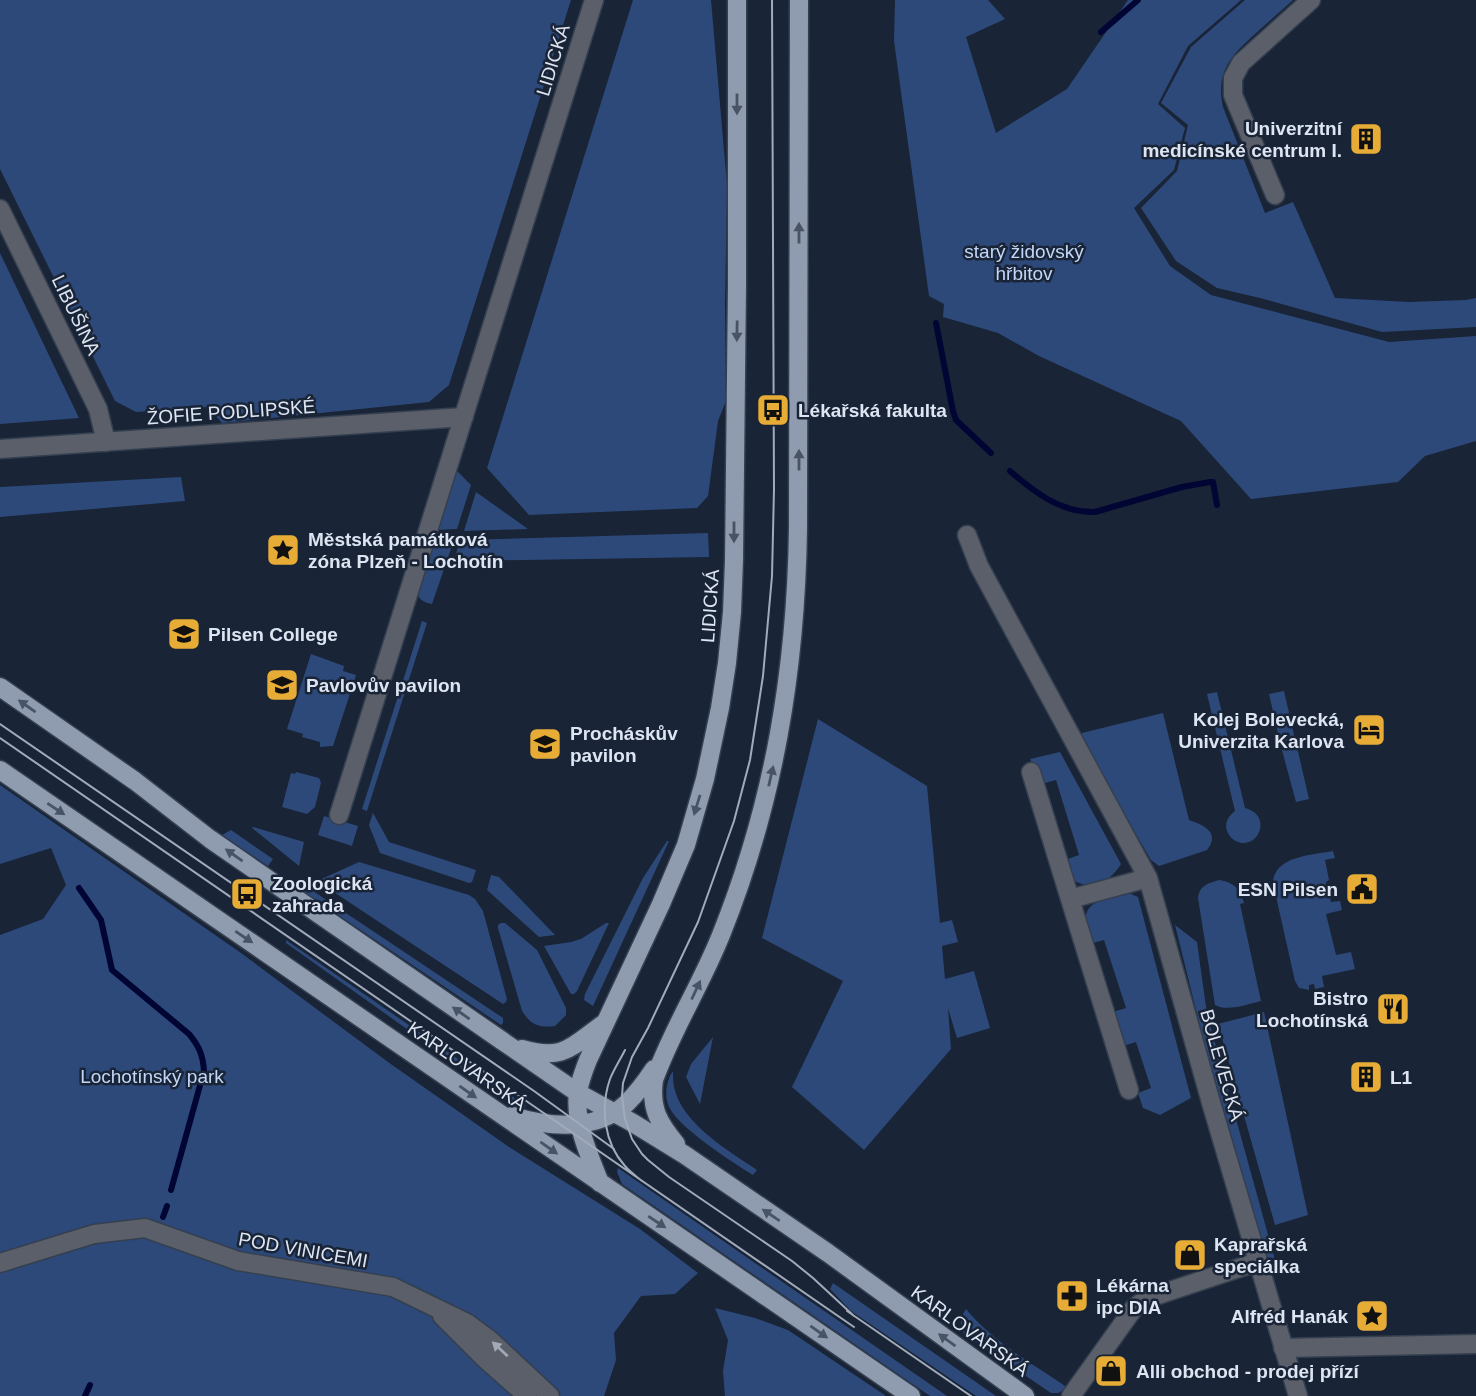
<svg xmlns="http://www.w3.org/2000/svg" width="1476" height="1396" font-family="Helvetica,sans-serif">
<rect width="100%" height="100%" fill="#192436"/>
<path fill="#2d497a" d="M0,0h571l-122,385 -20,17 -207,21 -14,-16 -72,5 -21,-11 -115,-232z
M633,0h78l16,185 -2,120 1,96 -8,20 -10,75 -11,12 -168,7 -42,-47z
M895,0h93l17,19 -39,18 30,96 71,-44 61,-89h113l-53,46 -30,58 27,24 -11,42 -40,38 36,58 41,29 178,47 87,-6v105l-51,15 -27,26 -147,17 -70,-78 -142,-65 -41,-23 -55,-16 1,-13 -15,-8 -35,-255z
M1245,0h48c-12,11 -25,22 -37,33 -24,22 -41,38 -33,74l42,106 28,-11 42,96 74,4 57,-2 10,-2v29l-94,5 -122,-34 -43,-10 -41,-27 -35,-53 36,-37 11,-46 -27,-22 30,-56z
M0,253l79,165 -79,6z
M455,469l16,16 -14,44 -21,1z
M181,477l4,24 -185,16v-30z
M476,492l52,37 -64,2z
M708,533l1,24 -255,4 5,-18 5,-3z
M454,540l-22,64c-9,-2 -14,-4 -15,-14l15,-49z
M422,621l5,2 -60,188 -5,-2z
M311,654l33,12 -1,5 13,4 -23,71 -13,1v-5l-18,-5 1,-3 -16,-5z
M1284,691l11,48 -15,3 -11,-48z
M1217,692l28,116c30,8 11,46 -11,32 -3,-2 -6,-6 -7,-9 -3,-9 2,-15 8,-20l-28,-117z
M1163,713l26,107c14,5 32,12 18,30l-48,16 -8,-6 -73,-126z
M818,719l109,67 13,137 12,-3 6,22 -16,4 3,33 29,-8 16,57 -33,10 -9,-30 3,41 -87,101 -72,-63 51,-106 -81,-43z
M1297,747l12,52 -13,3 -14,-52z
M1060,752l61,112c-8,13 -23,26 -39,20 -4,-1 -7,-3 -11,-5l-6,-19 14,-5 -23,-75 -15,4 -11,-25z
M296,772l23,6 2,5 -6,24 -8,7 -25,-7 9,-34 4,1z
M0,785l241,168 147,109 121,85 131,82 58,44 -23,21 -34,2 -27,37 2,27 -12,36h-604v-461l43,-16 23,-34 -15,-37 -51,16z
M373,813l16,29 87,28 -4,12 -3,1 -89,-30 -11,-28z
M324,816l34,10 -6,20 -34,-11z
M253,827l51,15 -5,24 -47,-38z
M231,830l42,29 -5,7 -46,-31z
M667,841h2l-76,165 -9,-6 1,-6 58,-116z
M1333,851l2,7 -10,2 4,20 -3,2 5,20 9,-1 2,9 -16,4 10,41 15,-3 4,17 -33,7 2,11 -9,2 -1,-5 -5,1v5l-10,-2 -4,-7 -22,-98c1,-27 39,-28 60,-32z
M359,862l110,33 6,4 8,12 24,88 -1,3 -3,2 -186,-123z
M491,875l8,2 56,58 -16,2 -52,-47z
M1219,880c15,2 21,9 25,23l-4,1 21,97c-13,3 -33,11 -46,4l-17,-107c1,-12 10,-15 21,-18z
M304,885l199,133v5l-2,2 -201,-136z
M1123,894h8l7,3 53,201 -31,17 -17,-7 -5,-15 13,-5 -15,-46 -13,4 -10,-34 13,-4 -22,-68 -11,3c-16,-37 -4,-40 30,-49z
M501,923h4l32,27 29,58v7l-11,11c-16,2 -24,-1 -33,-15l-24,-83v-3z
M606,923h3l-32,68 -3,3h-3l-27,-48 27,-4 10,-3z
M1175,925l22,17 10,72 70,253 -8,1 -69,-242z
M286,940l240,166 -3,2 -8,-2 -229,-163z
M1264,1012l44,203 -33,10 -57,-201z
M713,1037l-13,67 -14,-27 5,-13z
M673,1071c0,5 0,11 1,16 8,37 55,64 83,83l-4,5c-21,-13 -74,-47 -84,-68 -5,-11 -3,-26 4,-36z
M618,1168l329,228h-17l-308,-212 -5,-12z
M833,1283l163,113h-20l-125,-85 -21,-22z
M715,1308l40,10 33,12 98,66h-161l-2,-25 5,-31z
M966,1309c27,33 67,55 102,79l-10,5h-7l-87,-59c-5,-10 -4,-16 2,-25z"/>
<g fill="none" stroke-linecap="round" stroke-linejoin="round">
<path stroke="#000534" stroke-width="6" d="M1101,32l37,-32
M936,323l17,88 3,9 35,33
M1010,471c24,21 51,42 85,41l87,-25 28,-5h3l4,23
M79,888l22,32 11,50 77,64c10,12 14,21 15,37l-33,119
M163,1217l4,-11
M85,1396l5,-11"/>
<defs>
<path id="minor" d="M1275,195l-42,-100v-17l8,-15 70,-63
M0,209l98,200 8,33
M0,449l464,-32
M967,535l12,31 169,312 64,228 86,290
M1031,772l39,127 78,-21
M339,815l255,-815
M1070,899l59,191
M0,1263l94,-29 51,-6 93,33 155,26 74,36 23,17 60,56
M442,1316l42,42 43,38
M1283,1348l193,-4
M1071,1396l63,-88 12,-9 111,-37"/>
<path id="major" d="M0,687l135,94 75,58 291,201 77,53 55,30 52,32 143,98 197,143
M0,770l911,626
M522,1049c42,12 49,-2 81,-25
M512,1116c37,11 84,16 115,-13 10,-10 19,-22 27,-34
M676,1144c-17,-21 -26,-35 -22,-64 18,-50 47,-95 67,-145 53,-132 75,-265 77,-407l1,-528
M600,1183c-11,-29 -26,-59 -22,-91 2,-11 6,-22 10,-32l73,-156 25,-59 19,-66 15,-71 7,-45 5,-51 2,-52 3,-276v-284"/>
</defs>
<use href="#minor" stroke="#343f50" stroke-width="21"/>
<use href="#major" stroke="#343f50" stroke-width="21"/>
<use href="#minor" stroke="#5a5f69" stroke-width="18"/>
<use href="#major" stroke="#8f9bae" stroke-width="18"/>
<path stroke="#a2abba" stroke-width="2" d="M772,0l2,489 -2,87 -9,100 -13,84 -16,61 -36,101 -50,106 -16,29 -9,26 -1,13 3,23 7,20 10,15 6,6 21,17 123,84 21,17 41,38
M0,724l534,367 80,58
M0,738l854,589
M625,1050c-5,10 -11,19 -15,29 -10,29 -6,64 15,87 5,6 11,10 17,15
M847,1311l124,85"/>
</g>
<defs><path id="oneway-solid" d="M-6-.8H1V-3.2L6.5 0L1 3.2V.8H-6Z" transform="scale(1.75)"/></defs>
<g fill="#485466">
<use href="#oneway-solid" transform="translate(737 104) rotate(90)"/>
<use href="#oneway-solid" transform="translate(799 233) rotate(-90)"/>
<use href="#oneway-solid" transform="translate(737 331) rotate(91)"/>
<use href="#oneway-solid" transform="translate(799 460) rotate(-90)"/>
<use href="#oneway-solid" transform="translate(734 532) rotate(90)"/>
<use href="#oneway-solid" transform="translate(27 706) rotate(-145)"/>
<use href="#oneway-solid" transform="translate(771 776) rotate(-77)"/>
<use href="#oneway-solid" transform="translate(697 805) rotate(107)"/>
<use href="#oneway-solid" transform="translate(56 809) rotate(34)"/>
<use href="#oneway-solid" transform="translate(234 855) rotate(-145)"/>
<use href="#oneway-solid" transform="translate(244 937) rotate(34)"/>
<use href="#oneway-solid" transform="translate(696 990) rotate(-65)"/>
<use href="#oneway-solid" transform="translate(461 1013) rotate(-145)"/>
<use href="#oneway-solid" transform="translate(468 1092) rotate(35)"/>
<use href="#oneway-solid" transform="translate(549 1148) rotate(35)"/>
<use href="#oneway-solid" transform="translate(771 1215) rotate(-146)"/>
<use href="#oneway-solid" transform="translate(657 1222) rotate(34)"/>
<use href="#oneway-solid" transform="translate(819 1332) rotate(35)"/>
<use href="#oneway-solid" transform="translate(947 1340) rotate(-144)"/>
</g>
<use fill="#a2a9b4" href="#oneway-solid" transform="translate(500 1349) rotate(-137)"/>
<defs>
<symbol id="building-square" viewBox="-11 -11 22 22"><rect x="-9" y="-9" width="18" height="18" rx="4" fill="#e7ac36" stroke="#192436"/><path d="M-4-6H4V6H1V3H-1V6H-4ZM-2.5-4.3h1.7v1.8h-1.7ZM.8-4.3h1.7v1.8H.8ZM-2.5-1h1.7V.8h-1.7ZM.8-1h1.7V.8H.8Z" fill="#111"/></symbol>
<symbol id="bus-square" viewBox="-11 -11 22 22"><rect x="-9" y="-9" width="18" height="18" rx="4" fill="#e7ac36" stroke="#192436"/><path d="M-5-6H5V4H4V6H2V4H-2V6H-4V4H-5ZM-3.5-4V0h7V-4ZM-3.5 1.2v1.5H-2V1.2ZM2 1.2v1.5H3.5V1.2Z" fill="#111"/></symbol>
<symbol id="sight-square" viewBox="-11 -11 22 22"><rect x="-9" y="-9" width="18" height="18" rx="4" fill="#e7ac36" stroke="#192436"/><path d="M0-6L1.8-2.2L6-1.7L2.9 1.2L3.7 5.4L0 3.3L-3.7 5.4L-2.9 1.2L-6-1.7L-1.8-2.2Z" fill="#111"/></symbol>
<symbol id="university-square" viewBox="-11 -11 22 22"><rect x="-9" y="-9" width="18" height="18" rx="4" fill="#e7ac36" stroke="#192436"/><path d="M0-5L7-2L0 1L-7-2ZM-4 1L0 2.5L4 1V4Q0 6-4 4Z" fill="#111"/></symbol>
<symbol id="hotel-square" viewBox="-11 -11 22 22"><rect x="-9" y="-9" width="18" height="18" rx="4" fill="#e7ac36" stroke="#192436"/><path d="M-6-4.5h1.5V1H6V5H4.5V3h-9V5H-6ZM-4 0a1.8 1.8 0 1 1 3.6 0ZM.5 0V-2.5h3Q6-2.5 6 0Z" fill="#111"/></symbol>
<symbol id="civic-square" viewBox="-11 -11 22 22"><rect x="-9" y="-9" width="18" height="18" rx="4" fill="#e7ac36" stroke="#192436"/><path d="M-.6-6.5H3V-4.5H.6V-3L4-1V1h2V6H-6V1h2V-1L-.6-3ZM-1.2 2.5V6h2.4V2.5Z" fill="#111"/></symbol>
<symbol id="restaurant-square" viewBox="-11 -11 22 22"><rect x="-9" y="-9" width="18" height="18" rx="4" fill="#e7ac36" stroke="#192436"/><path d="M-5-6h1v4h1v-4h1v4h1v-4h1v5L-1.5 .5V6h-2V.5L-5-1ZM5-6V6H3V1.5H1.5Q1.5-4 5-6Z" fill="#111"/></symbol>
<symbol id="shop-square" viewBox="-11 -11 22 22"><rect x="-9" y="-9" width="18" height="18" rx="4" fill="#e7ac36" stroke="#192436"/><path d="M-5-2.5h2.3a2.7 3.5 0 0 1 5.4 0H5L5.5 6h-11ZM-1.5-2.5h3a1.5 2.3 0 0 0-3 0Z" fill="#111"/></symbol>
<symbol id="pharmacy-square" viewBox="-11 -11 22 22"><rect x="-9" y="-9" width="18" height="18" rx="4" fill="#e7ac36" stroke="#192436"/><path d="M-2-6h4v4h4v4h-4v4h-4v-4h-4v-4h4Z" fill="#111"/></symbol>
</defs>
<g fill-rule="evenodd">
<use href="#building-square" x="1347" y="120" width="38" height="38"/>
<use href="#bus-square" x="754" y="391" width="38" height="38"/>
<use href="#sight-square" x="264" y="531" width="38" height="38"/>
<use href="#university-square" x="165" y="615" width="38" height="38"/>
<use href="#university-square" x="263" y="666" width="38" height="38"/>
<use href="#hotel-square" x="1350" y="711" width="38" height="38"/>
<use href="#university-square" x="526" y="725" width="38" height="38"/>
<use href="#civic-square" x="1343" y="870" width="38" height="38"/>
<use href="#bus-square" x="228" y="875" width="38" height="38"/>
<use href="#restaurant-square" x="1374" y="990" width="38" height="38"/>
<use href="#building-square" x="1347" y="1058" width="38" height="38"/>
<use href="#shop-square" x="1171" y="1236" width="38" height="38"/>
<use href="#pharmacy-square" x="1053" y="1277" width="38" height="38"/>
<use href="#sight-square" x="1353" y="1297" width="38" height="38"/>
<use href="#shop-square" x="1092" y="1352" width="38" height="38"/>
</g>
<g text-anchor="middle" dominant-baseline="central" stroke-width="5" stroke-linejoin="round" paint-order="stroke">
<g font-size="19" fill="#dde5f2" stroke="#192436">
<text transform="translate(553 60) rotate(-73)">LIDICKÁ</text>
<text transform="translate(76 315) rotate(64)">LIBUŠINA</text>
<text transform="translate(231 412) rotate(-4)">ŽOFIE PODLIPSKÉ</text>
<text transform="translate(710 606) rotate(-86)">LIDICKÁ</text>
<text transform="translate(1222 1065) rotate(74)">BOLEVECKÁ</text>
<text transform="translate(467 1066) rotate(35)">KARLOVARSKÁ</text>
<text transform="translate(303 1250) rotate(10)">POD VINICEMI</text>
<text transform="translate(970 1331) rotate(36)">KARLOVARSKÁ</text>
</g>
<g font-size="19" font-weight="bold" fill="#dde5f2" stroke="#192436" text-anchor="start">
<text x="1342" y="128" text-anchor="end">Univerzitní<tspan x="1342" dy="22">medicínské centrum I.</tspan></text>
<text x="798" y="410">Lékařská fakulta</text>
<text x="308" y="539">Městská památková<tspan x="308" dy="22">zóna Plzeň - Lochotín</tspan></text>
<text x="208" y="634">Pilsen College</text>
<text x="306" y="685">Pavlovův pavilon</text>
<text x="1344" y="719" text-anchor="end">Kolej Bolevecká,<tspan x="1344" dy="22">Univerzita Karlova</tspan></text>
<text x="570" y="733">Procháskův<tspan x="570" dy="22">pavilon</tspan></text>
<text x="272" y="883">Zoologická<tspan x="272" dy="22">zahrada</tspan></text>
<text x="1338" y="889" text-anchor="end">ESN Pilsen</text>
<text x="1368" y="998" text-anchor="end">Bistro<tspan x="1368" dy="22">Lochotínská</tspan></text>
<text x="1390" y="1077">L1</text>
<text x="1214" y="1244">Kaprařská<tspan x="1214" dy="22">speciálka</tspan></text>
<text x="1096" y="1285">Lékárna<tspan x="1096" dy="22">ipc DIA</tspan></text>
<text x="1348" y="1316" text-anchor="end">Alfréd Hanák</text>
<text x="1136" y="1371">Alli obchod - prodej přízí</text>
</g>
<g font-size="19" fill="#c2d6f7" stroke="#192436">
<text x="1024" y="251">starý židovský<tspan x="1024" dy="22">hřbitov</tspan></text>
<text x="152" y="1076">Lochotínský park</text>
</g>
</g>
</svg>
